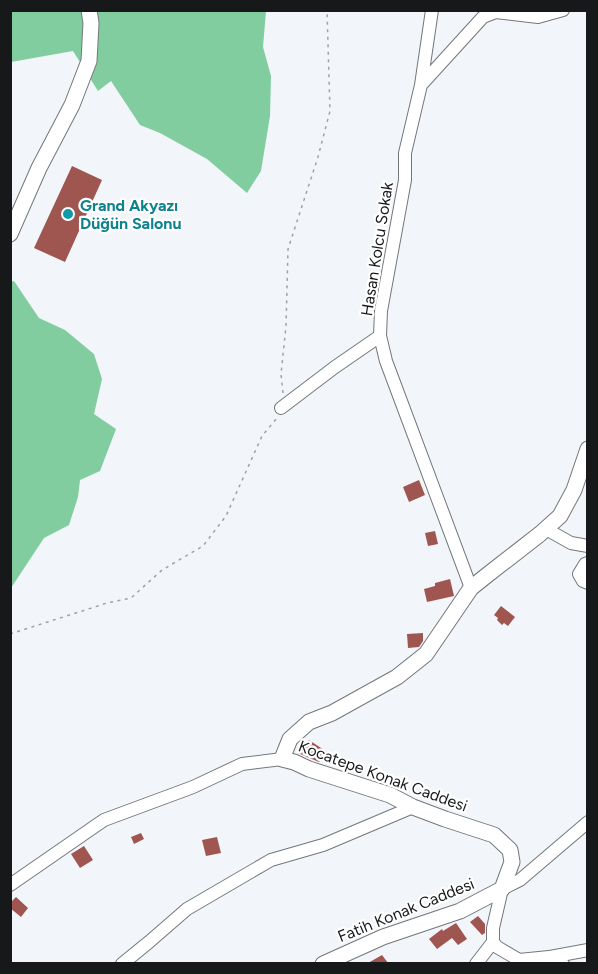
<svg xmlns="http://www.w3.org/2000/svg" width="598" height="974" font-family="Figtree,sans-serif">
<rect width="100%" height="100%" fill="#f2f5f9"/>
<path fill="#82cda0" d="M11,11h255l-3,36 8,29 -1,40 -9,55 -14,22 -40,-34 -47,-26 -20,-8 -29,-44 -13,10 -25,-40 -62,11z
M14,281l25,37 26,12 29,24 8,25 -8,35 22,15 -16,42 -20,9 -2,17 -9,28 -25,13 -33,50 -1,-306z"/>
<path fill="#9f5650" d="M72,166l30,14 -37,82 -31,-14z
M419,480l6,15 -16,7 -6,-15z
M435,531l3,13 -10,2 -3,-13z
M450,579l4,17 -27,6 -3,-13 11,-3v-3z
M501,606l14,11 -7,9 -4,-3 -2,2 -5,-5 1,-2 -4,-3z
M423,633v8l-4,6 -11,1 -1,-14z
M309,740l18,12 -8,10 -21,-9z
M141,833l3,6 -10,5 -3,-7z
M217,837l4,16 -15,3 -4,-16z
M84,846l9,14 -13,8 -9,-14z
M16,897l12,11 -7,9 -11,-9v-5z
M478,916l7,8v9l-3,2 -12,-13z
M456,923l11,16 -9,6 -6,-7 -15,11 -8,-10 13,-10 1,2z
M382,955l6,8h-20z"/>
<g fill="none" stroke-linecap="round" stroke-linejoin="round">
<defs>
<path id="minor" d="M432,10l-11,75 -16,68v27l-24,131 -1,25 6,25 85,227
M421,85l62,-68 13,-5 42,5 25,-7
M281,408l54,-41 45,-31
M546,529l25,14 17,3
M588,563l-3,1 -6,10 4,7 5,2
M10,885l94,-65 89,-33 49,-23 40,-5
M550,957l38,-7
M122,964l27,-22 38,-33 84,-49 52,-15 90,-38
M476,964l17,-22
M563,964l-14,-7 -30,3 -22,-13 -4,-5v-14l9,-39 18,-9 68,-58"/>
<path id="major" d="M10,234l29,-66 33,-63 17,-44 2,-38 -2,-13
M323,964l60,-27 77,-26 42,-22 10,-27 -2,-12 -16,-15 -49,-16 -32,-12 -23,-12 -81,-26 -15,-7 -12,-3 8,-20 19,-17 23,-9 65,-36 29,-23 45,-66 15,-12 54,-42 20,-18 14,-26 14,-41"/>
</defs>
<use href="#minor" stroke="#74777a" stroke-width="14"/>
<use href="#major" stroke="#74777a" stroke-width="17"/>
<path stroke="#9fa1a5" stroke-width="1.5" stroke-dasharray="3 4.5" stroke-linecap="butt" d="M283,393l-2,-19 5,-48 2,-77 30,-92 12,-46 -3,-101
M10,634l97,-31 24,-5 31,-28 41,-24 23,-30 36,-80 15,-18"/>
<use href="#minor" stroke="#fff" stroke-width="12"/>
<use href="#major" stroke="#fff" stroke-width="15"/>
</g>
<circle fill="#0f9aa8" stroke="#fff" stroke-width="2" cx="68" cy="214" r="6"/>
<g text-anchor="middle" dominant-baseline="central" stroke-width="4.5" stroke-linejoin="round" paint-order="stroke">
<g font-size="16" font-weight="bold" fill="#0d838f" stroke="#fff" text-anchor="start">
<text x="80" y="205">Grand Akyazı<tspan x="80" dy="18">Düğün Salonu</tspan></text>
</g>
<g font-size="16" fill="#17181a" stroke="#fff">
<text transform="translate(377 249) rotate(-81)">Hasan Kolcu Sokak</text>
<text transform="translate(383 776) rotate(20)">Kocatepe Konak Caddesi</text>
<text transform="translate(406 910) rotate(-22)">Fatih Konak Caddesi</text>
</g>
</g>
<rect width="598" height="974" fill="none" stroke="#17181a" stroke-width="24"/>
</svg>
